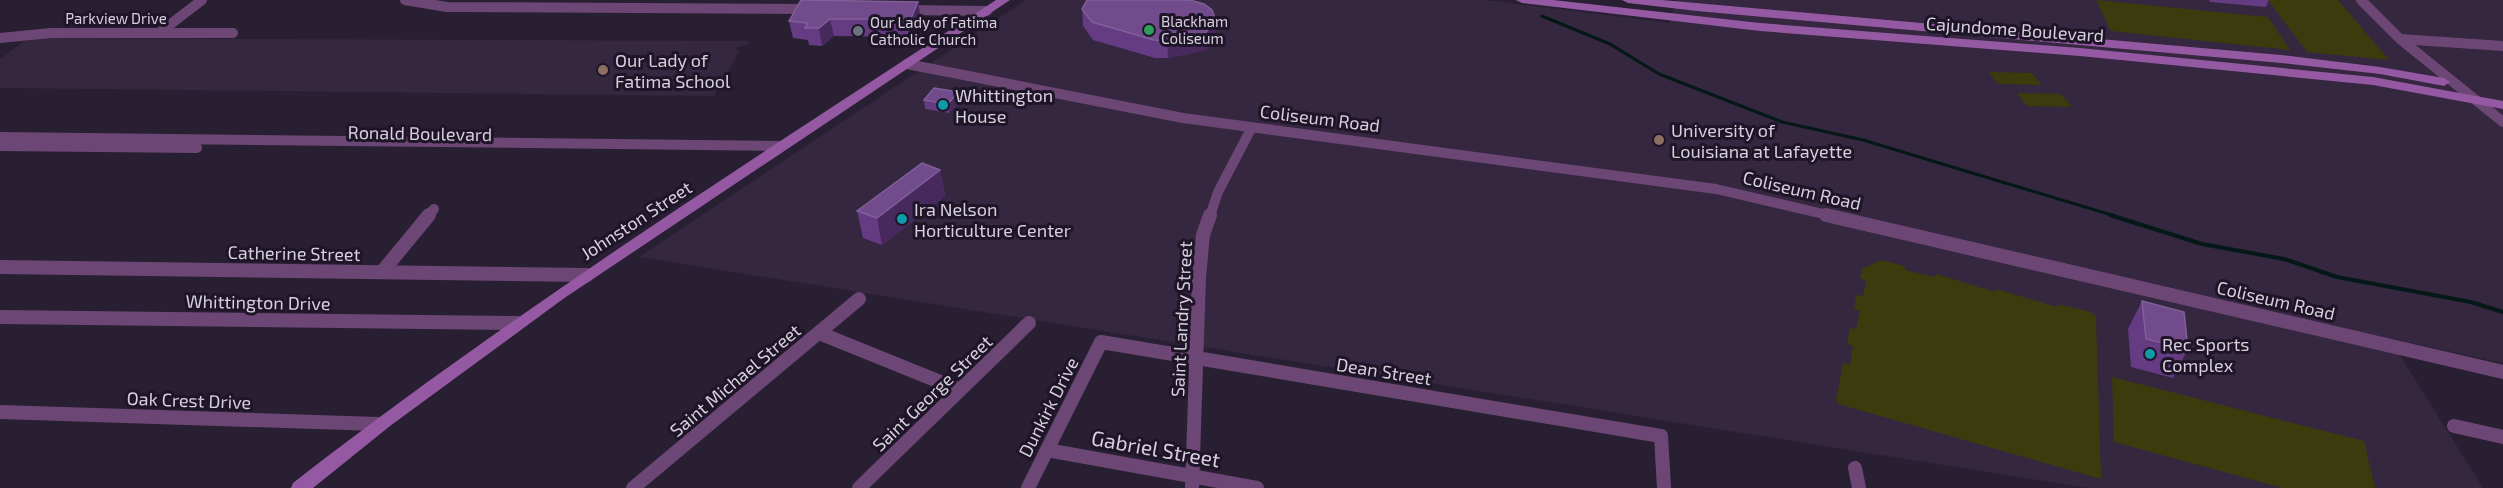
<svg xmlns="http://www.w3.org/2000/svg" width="2503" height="488" font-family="'Exo 2',sans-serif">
<rect width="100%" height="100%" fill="#291f32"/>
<path fill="#34273f" d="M1026,0h459l185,23 6,-23h827v363l-114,-25 94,150h-395l-1449,-231z
M29,38l719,3 3,2 -16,5 4,4 -25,44 -714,-8v-29z"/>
<path fill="#3b3c0d" d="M2096,0l172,17 22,33 -179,-19z
M2268,0h70l51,60 -82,-8z
M1989,72l43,1 10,12 -44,-1z
M2017,93l44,1 11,13 -45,-1z
M1881,260l24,6v4l30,7 1,-3 59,18 1,-3 61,18v-3l34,8 5,5 5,162 -263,-75 -2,-4 7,-37 7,2 3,-19 -6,-2 3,-16 6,1 4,-18 -6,-2 2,-14 7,1 3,-16 -6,-2 2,-9z
M2112,377l252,64 11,47h-92l-169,-46z"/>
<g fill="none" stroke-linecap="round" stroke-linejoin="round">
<path stroke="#051818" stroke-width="3" d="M1542,16l68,28 49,30 123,48 81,18 252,76"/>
<path stroke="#051818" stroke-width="4" d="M2110,215l92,29 82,15 53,18 134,25 32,10"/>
<path stroke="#6c4775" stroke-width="10" d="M405,0l42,7 365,2
M2361,0l39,39 103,83
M904,10l83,1
M159,33l43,-33
M0,38l51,-5h182
M2400,39l103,7
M907,64l276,54 533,71 116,27
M0,137l782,9
M0,146l197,2
M428,216l6,-7
M1210,216l8,-24 34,-65"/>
<path stroke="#6c4775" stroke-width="14" d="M1826,215l677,157
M0,267l587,8
M382,272l47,-57
M0,317l517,6
M819,333l141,57
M0,412l378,12
M2454,426l49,11
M1047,450l210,38
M1855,468l4,20
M633,488l226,-189
M859,488l170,-165
M1028,488l73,-146 560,94 3,52
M1192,488l7,-211 4,-42 7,-20"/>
<path fill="#9459a2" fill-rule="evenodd" d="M996,0h14l-447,299 -173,127 -77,62h-22l2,-5c225,-175 465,-327 703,-483z
M1516,0h37l207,23 320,25 293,29 130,24v8l-130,-24 -293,-29 -320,-25 -238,-28z
M1622,0h40l619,55 99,12 64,11 6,4 -6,4 -64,-12 -99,-11 -584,-52 -69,-8z"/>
</g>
<path fill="#653b83" d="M801,0l120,19 -7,17 -3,1 -77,-1 -12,10 -13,-1 -1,-5 -15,-2 -4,-17z
M2209,0h60l-3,7 -56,-5z
M1082,9l134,30 -10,11 -38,8h-13l-62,-18 -10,-14z
M958,92l2,10 -11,11 -24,-4 -1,-9z
M940,170l5,26 -63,49 -19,-7 -6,-27z
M2142,301l46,48 -15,29 -42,-11 -3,-38z"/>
<path fill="#48295e" d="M918,2l3,17 -7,17 -3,1 -3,-18z
M830,19l4,17 -12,10 -3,-18z
M1216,21v18l-10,11 -38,8 -1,-17z
M958,92l2,10 -11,11 -1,-9z
M940,170l5,26 -63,49 -5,-27z"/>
<path fill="#714b8c" stroke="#816099" stroke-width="1.5" d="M801,0h2l115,2 -7,16 -3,1h-78l-11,9h-14l3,-5 -19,-2z
M1087,0h103l14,4 8,6 4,11 -11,12 -38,8 -13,-1 -62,-18 -10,-13z
M934,88l24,4 -10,12 -24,-4z
M922,163l18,7 -63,48 -20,-7z
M2142,301l42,11 4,37 -42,-10z"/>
<circle fill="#2e9e5b" stroke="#1f1528" stroke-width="2" cx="1149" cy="30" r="6"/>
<circle fill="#6b7280" stroke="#1f1528" stroke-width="2" cx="858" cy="31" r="6"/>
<g fill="#8d6e63" stroke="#1f1528" stroke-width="2">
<circle cx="603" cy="70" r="6"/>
<circle cx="1659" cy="140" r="6"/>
</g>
<g fill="#0f9aa8" stroke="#1f1528" stroke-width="2">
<circle cx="943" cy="105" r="6"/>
<circle cx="902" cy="219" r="6"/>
<circle cx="2150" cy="354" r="6"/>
</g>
<g text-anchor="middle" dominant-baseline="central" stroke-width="6" stroke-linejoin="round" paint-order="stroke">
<g font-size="15" fill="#d6cfdc" stroke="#1f1528">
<text x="116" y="18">Parkview Drive</text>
</g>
<g font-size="15" fill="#d6cfdc" stroke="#1f1528" text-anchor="start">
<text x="1161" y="21">Blackham<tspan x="1161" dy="17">Coliseum</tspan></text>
<text x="870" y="22">Our Lady of Fatima<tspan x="870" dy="17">Catholic Church</tspan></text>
</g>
<g font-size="18" fill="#d6cfdc" stroke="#1f1528">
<text transform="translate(2015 29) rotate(4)">Cajundome Boulevard</text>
<text transform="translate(1320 118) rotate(7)">Coliseum Road</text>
<text transform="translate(420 133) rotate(1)">Ronald Boulevard</text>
<text transform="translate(1802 190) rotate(13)">Coliseum Road</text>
<text transform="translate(636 220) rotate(-33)">Johnston Street</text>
<text transform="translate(294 253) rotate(1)">Catherine Street</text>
<text transform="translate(2276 300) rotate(13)">Coliseum Road</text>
<text transform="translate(258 302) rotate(1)">Whittington Drive</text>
<text transform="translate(1181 319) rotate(-87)">Saint Landry Street</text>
<text transform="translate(1384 371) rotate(9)">Dean Street</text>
<text transform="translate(735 380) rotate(-40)">Saint Michael Street</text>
<text transform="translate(932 393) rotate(-44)">Saint George Street</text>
<text transform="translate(189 400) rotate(2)">Oak Crest Drive</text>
<text transform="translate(1048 407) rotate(-63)">Dunkirk Drive</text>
</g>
<g font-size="18" fill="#d6cfdc" stroke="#1f1528" text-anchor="start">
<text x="615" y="60">Our Lady of<tspan x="615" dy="21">Fatima School</tspan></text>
<text x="955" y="95">Whittington<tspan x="955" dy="21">House</tspan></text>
<text x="1671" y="130">University of<tspan x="1671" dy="21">Louisiana at Lafayette</tspan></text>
<text x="914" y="209">Ira Nelson<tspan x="914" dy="21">Horticulture Center</tspan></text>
<text x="2162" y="344">Rec Sports<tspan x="2162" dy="21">Complex</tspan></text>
</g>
<g font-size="21" fill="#d6cfdc" stroke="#1f1528">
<text transform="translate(1156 448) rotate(10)">Gabriel Street</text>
</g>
</g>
</svg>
